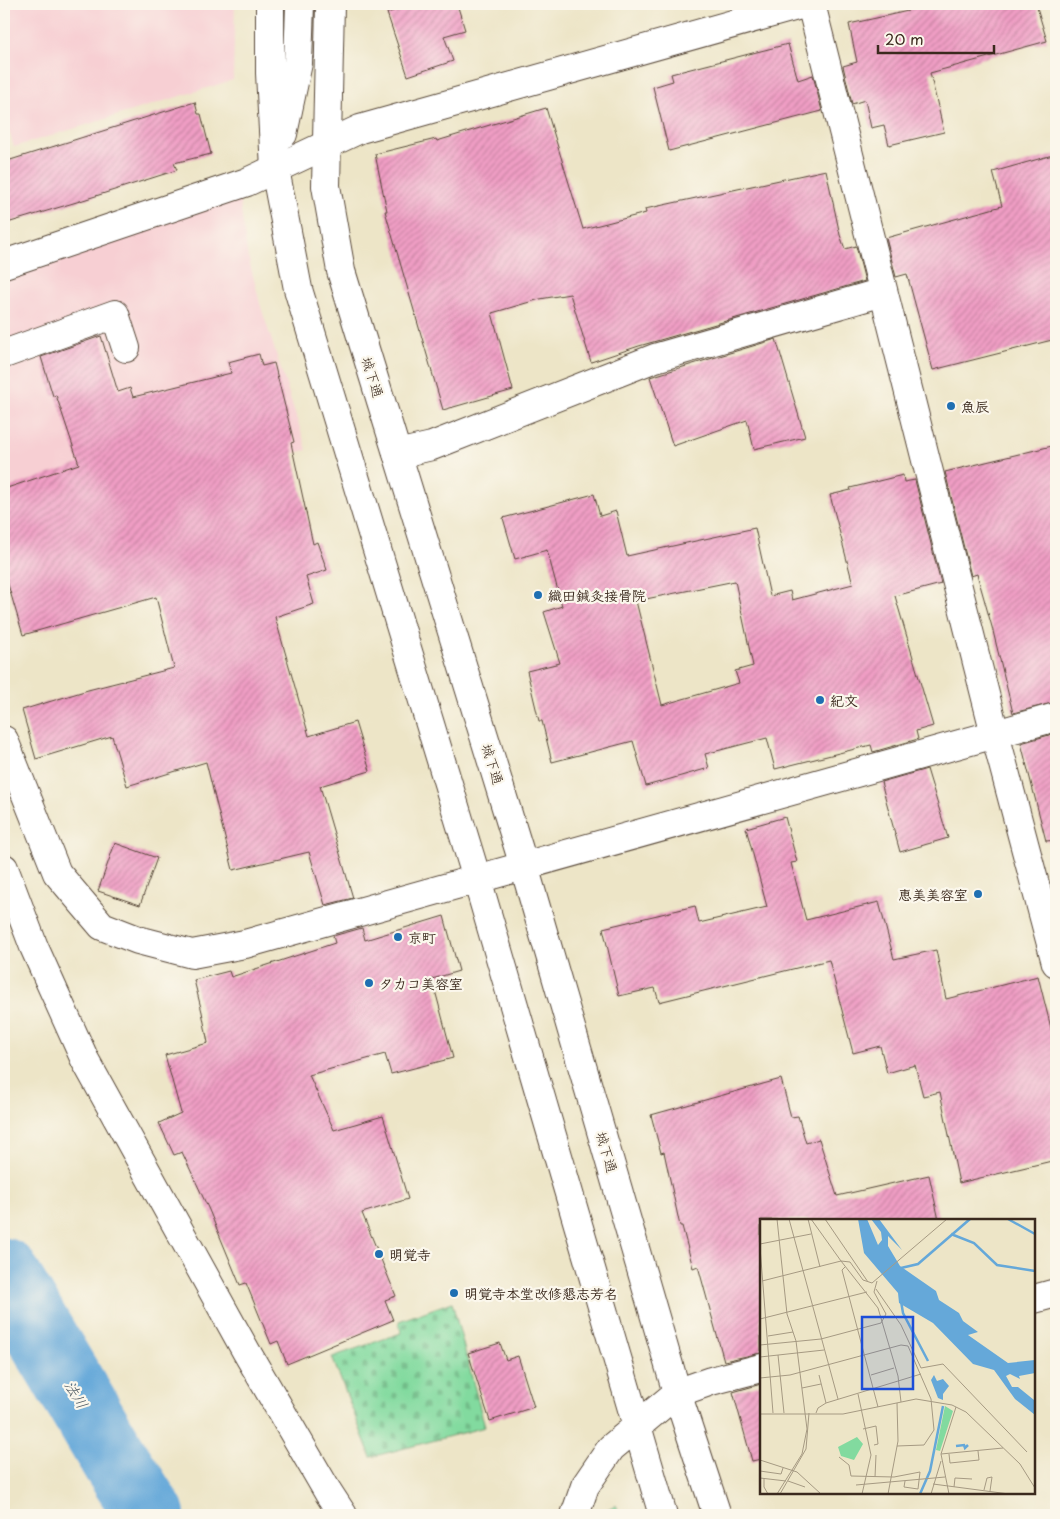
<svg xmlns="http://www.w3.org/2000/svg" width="1060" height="1519" font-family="'Playpen Sans','Klee One',sans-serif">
<defs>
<pattern id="cemetery-stones" width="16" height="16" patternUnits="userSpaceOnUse" patternTransform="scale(1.25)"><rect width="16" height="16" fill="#82da9f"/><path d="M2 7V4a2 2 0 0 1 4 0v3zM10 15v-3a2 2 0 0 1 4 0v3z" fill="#71bb88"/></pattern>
<pattern id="park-crowns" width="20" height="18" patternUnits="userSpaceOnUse" patternTransform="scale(1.25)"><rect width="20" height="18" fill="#82da9f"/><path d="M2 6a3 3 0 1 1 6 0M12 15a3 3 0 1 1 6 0" fill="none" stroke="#71bb88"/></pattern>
<pattern id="building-hatch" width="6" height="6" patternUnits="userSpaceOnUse" patternTransform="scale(1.25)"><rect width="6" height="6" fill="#f09ec5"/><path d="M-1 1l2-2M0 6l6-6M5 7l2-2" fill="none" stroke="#c4819f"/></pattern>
</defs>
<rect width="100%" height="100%" fill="#fbf7ec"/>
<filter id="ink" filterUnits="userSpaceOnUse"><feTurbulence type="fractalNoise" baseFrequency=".02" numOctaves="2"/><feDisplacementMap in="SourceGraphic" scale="10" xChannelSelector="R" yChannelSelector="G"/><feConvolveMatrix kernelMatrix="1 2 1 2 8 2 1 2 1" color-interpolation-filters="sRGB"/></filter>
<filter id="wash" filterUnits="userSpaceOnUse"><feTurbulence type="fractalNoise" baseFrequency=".0096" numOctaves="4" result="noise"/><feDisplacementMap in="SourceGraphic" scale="20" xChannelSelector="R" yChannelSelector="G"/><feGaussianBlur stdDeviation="1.12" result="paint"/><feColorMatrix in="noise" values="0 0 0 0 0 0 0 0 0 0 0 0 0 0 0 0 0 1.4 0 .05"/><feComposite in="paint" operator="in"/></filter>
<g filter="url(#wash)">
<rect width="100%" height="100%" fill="#ede5c7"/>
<path fill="#f7cfd3" d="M4,4h231l-2,76 -219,67 -10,-32z
M239,196l8,56 14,55 46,143 -138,33 5,23 -170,56v-289z"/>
<path fill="url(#cemetery-stones)" stroke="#5e825e" d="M452,1302l33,125 -114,30 -39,-100 69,-24 -2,-12z"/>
<path fill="url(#park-crowns)" stroke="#5e825e" d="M616,1505l2,10h-16l2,-4z"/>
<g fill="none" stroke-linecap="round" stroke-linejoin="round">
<path stroke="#65a8d9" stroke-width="70" d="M4,1273l111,187 35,55"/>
</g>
<g id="blocks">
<path fill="url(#building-hatch)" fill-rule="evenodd" d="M415,4h42l8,26 -21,6 9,25 -45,15 -21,-63z
M906,4h130l11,37 -117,32 14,59 -55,13 -5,-20 -13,3 -6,-28 -13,4 -9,-38 14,-4 -8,-38 59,-13z
M788,44l10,36 15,-5 9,36 -153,40 -16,-64 20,-6 -2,-7z
M195,102l3,12h3l10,40 -37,9 3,7 -97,31 -76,23v-62z
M546,108l37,121 63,-16 -1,-4 181,-39 14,65 5,14 11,-3 9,35 -226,65 -48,16 -21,-68 -30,5 -48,14 21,77 -70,20 -58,-199h2l-12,-57 61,-15 1,2z
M1056,154v185l-123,31 -26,-96 -11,3 -10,-39 116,-32 -9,-34z
M101,336l17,56 12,-4 3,9 98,-24 -3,-11 31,-8 3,12 12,-3 20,79 -3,1 22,101 4,-2 10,28 -21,7 8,27 -39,13 34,119 46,-14 15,49 -50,15 33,112 -28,7 -16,-53 -76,18 -27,-108 -79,24 -15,-50 -76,23 -14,-49 66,-20 86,-22 -18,-71 -133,38 -19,-64v-82l75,-25 -23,-69 -3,1 -12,-39z
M776,339l29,98 -51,12 -7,-29 -74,26 -23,-69z
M1056,445v257l-43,11 -21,-86 -15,-53 -6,2 -26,-104z
M903,475l1,7 11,-2 26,104 -46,12 38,130 -17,5 2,8 -45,13 -2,-7 -96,24 -8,-31 -62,16 4,14 -63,18 -13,-45 -81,21 -10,-41h-3l-12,-50 33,-8 -16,-51 18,-6 -15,-56 -32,9 -12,-41 91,-24 6,22 16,-5 11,45 128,-28 15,68 20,-5 2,9 61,-16 -23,-89 21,-5 -1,-2zM735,581l18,85 -18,5 4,12 -77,22 -26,-104z
M1056,733v107l-10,1 -25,-98z
M927,769l21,69 -48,14 -19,-70z
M785,817l12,45 -6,1 15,57 73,-18 15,57 42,-9 10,49 92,-23 18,72v112l-97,23 -19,-91 -17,4 -8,-31 -28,8 -7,-27 -27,7 -24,-93 -170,42 -4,-14 -36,8 -16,-68 92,-22 4,17 68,-16 -21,-79z
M115,843l42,15 -17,47 -42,-14z
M444,916l15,55 -27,8 21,79 -62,16 -6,-20 -76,21 25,55 49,-14 25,83 -46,14 34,83 -11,4 8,20 -106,44 -9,-23 -7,3 -25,-61 -6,2 -31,-75 -27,-58 -8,3 -15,-32 22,-10 -16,-58 43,-12 -6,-31 -8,-32 35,-9 2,6 104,-34 -2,-7 29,-8 3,12z
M781,1079l10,38 7,-1 8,27 13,-4 18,57 92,-21 10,45h-178v133l-37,8 -26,-95 -5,2 -11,-42h-2l-16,-74 -3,1 -10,-38z
M500,1343l6,17 12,-4 16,51 -44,14 -22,-68z
M761,1384v75l-9,2 -19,-69z"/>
</g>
</g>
<g filter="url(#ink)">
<use href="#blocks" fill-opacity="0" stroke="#564637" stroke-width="1"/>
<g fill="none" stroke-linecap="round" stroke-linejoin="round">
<defs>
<path id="minor" d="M811,4l184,730 61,229
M4,264l243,-82 113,-53 444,-125
M4,354l111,-40 11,34
M397,454l35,-8 223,-88 228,-66
M4,740l53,133 45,53 36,14 54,14 53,-10 811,-227
M4,868l30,79 51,113 161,291 82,141 15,23
M1034,1299l22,-6
M677,1393l34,-12 50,-13"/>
<path id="major" d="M270,4v69l5,96 23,120 179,590 186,636
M330,4l-4,182 15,85 183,595 153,527 40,122
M283,134l15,-71 2,-59
M575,1515l10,-29 26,-38 66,-55"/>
</defs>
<use href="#minor" stroke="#564637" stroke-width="30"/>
<use href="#major" stroke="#564637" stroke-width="30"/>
<use href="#minor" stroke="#fff" stroke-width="28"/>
<use href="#major" stroke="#fff" stroke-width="28"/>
</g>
</g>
<g fill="#1f6fb2" stroke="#fbf7ec" stroke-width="2">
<circle cx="951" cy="406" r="5"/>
<circle cx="538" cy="595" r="5"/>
<circle cx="820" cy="700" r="5"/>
<circle cx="978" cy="894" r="5"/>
<circle cx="398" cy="937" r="5"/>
<circle cx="369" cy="983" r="5"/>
<circle cx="379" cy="1254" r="5"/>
<circle cx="454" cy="1293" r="5"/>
</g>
<g text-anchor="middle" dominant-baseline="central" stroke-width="4.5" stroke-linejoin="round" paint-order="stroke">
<g font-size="14" fill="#3b2a1e" stroke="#fbf7ec">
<text transform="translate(373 377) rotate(73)">城下通</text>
<text transform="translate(493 764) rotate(73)">城下通</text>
<text transform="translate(607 1152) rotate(74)">城下通</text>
</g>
<g font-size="14" font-weight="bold" fill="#3b2a1e" stroke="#fbf7ec" text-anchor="start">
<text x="961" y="406">魚辰</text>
<text x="548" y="595">織田鍼灸接骨院</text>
<text x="830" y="700">紀文</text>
<text x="968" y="894" text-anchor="end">恵美美容室</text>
<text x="408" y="937">京町</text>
<text x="379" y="983">タカコ美容室</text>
<text x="389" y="1254">明覚寺</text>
<text x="464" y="1293">明覚寺本堂改修懇志芳名</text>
</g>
<g font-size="15" font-style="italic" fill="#4a565f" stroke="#fbf7ec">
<text transform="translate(77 1394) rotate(59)">法川</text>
</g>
</g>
<g transform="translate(760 1219)">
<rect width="275" height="275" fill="#ede5c7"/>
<path d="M185,187l8,5 -13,40 -4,-1zM97,218l6,7 -9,16 -13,-4 -3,-9z" fill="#82da9f"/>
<path d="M98,0h9l11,26 4,-5 -1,-8 -10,-13h8l23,31 -14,-14v10l12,20 36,25 3,9 20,13 4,8 15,11 -10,3 40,28 27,-3v13l-16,3 1,3 -10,-5 -4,2 6,11h6l16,13 1,15 -20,-16 -21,-29 -21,-6 -40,-41 -34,-20 -1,-10 -34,-40zM174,156l3,6 6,-2 6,7 -6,8v6l-5,-2 -7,-18z" fill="#65a8d9"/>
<path fill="none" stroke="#65a8d9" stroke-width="2.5" d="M248,0l27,15M191,15l23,9 23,22 38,6M141,49l17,-4 52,-45M141,82l2,12 25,48M196,227l8,-1 1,3 3,-3M160,275l10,-23 13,-65"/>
<path fill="none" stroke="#a69a83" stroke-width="1" d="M29,0l49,180M48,0l12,48M65,0l43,63M0,25l51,-10M0,28l13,166M81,42l37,47 20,68 3,26M81,42l9,1 13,18 9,3 75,-64M85,48l-3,3 36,137M2,62l79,-20 -30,-42M117,62l-3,11 12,22 -5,9M116,70l25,36 20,43M0,100l107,-27M8,117l25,-4M0,126l61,-6 60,-16M18,136l6,58M0,138l64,-7M161,149l22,-4 84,88M59,156l7,28M111,156l23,-7M0,159l30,-3 111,-30 7,1 23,53 3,31 -10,15 -27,1M42,169l19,-4M98,175l13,61 -9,39M56,194l2,-5 8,-5 95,-29M0,195h83l73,-15 36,6 14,7 54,52 15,24M103,210l13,-3 2,18 -4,1M181,235l62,-6M189,235l1,9 29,-3 -1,-9M79,238l10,8 2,11 43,1 26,-5 -2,17 -14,-2 1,-6M0,241l37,12 24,22M0,252l21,3 2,-6M115,258l1,-22M0,259l26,3M4,259v9l4,7M28,262l17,6M173,265l76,10M96,266l89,-8M194,268l1,-9 17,1M224,271l3,-12 5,-1 -2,14M17,275l25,-40 5,-25 -11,-88 -9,-27 -10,-95M20,275l26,-45 3,-36M128,275l10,-53 -1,-38M171,275l10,-33M189,275l-8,-40 15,-47"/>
<path fill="#1d4ed8" fill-opacity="0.15" stroke="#1d4ed8" stroke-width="2.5" d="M102,98h51v72h-51z"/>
<rect width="275" height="275" fill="none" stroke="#3b2a1e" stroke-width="2.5"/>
</g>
<rect width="1060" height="1519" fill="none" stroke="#fbf7ec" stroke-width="20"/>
<path d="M878 45v8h116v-8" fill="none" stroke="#3b2a1e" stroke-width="2.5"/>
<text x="885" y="45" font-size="15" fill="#3b2a1e" stroke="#fbf7ec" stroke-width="4" paint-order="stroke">20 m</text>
</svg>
